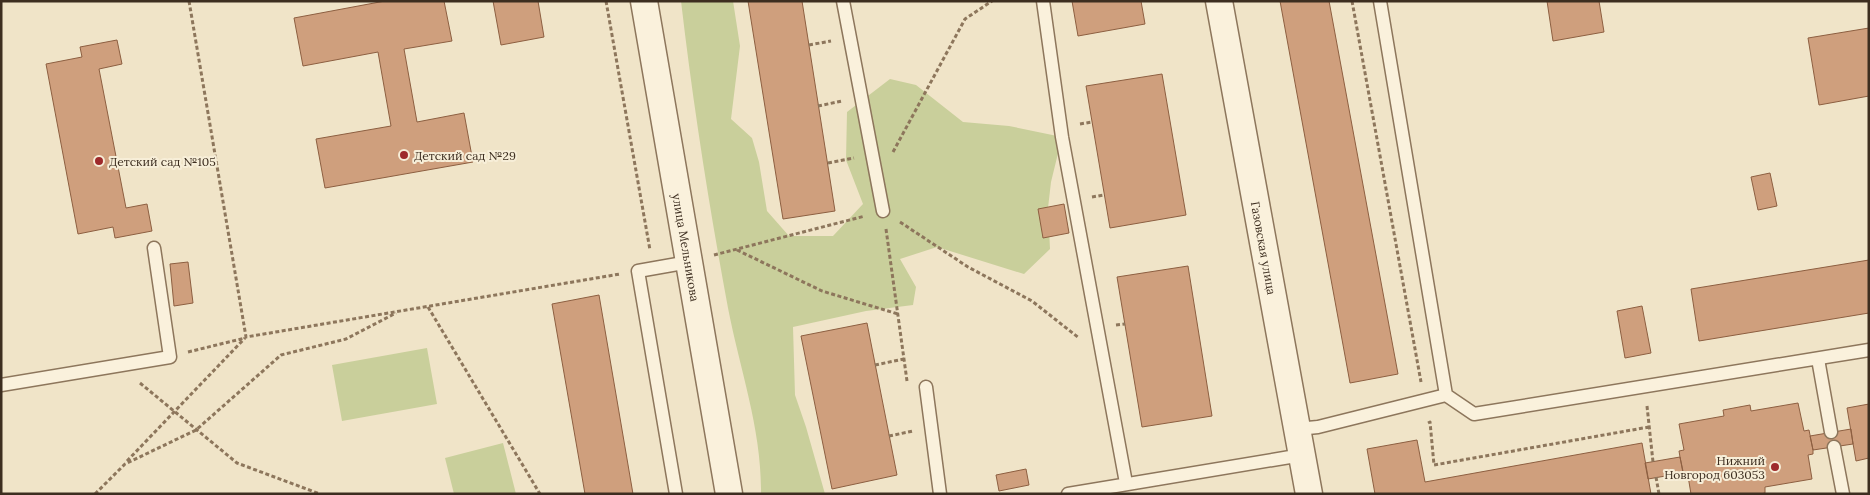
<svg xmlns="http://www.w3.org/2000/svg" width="1870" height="495" font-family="Lora,serif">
<rect width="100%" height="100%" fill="#f0e4c8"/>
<path fill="#c9cf9b" d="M681,1h52l7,45 -9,73 21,19 7,24 8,49 22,25h44l30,-32 -17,-44 1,-48 43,-33 26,6 47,37 46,4 53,11 -11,45 -3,26 2,41 -26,25 -87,-27 -37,12 16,28 -3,18 -47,6 -73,16 2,68 11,32 19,67h-64c1,-64 -21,-124 -33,-186 -19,-102 -35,-204 -47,-307z
M427,348l10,56 -95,17 -10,-56z
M503,443l13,51h-62l-9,-36z"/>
<path fill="#cf9f7d" stroke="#8d5f41" d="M385,1h59l8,40 -48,8 13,73 47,-9 9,49 -148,26 -9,-49 75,-13 -13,-74 -75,14 -9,-48z
M493,1h45l6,36 -43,8z
M748,1h54l33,210 -52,8z
M1072,1h69l4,23 -67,12z
M1280,1h49l69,373 -48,9z
M1547,1h52l5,31 -51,9z
M1869,28v68l-50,9 -11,-67z
M117,40l5,24 -23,5 27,139 21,-4 5,27 -37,7 -2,-11 -35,7 -32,-170 36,-7 -2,-10z
M1162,74l24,141 -76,13 -24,-142z
M1770,173l7,33 -19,4 -7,-33z
M1064,204l5,29 -26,5 -5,-29z
M1869,260v53l-170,28 -8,-52z
M188,262l5,41 -19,3 -4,-42z
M1188,266l24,150 -70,11 -25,-150z
M599,295l34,199h-48l-33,-190z
M1642,306l9,47 -26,5 -8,-47z
M867,323l30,152 -65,14 -31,-153z
M1798,403l6,28 5,-1 4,20v4l-5,1 4,24 -47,8v6l-5,1h-69l-3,-18h-4l-4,-19 -1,-6 5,-1 -5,-26 45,-8 -1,-6 27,-5 1,6z
M1869,404v54l-13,3 -9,-53z
M1851,429l2,15 -40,6 -3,-14z
M1417,440l8,42 217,-39 9,51h-276l-8,-45z
M1680,457l3,16 -35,6 -3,-16z
M1026,469l3,16 -30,6 -3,-16z"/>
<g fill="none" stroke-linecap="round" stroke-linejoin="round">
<defs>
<path id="lane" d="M843,1l40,210
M1043,1l19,136 64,346
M1380,1l66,394
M1818,359l13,73
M1,385l169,-28 -16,-109
M926,387l14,107
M1297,429l21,-2 128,-32 28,19 395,-64
M1834,447l9,47
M676,494l-38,-223 51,-9
M1068,494l234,-39"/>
<g id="street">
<path id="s1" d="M644,1l85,493"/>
<path id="s2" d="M1219,1l90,493"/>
</g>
</defs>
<use href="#lane" stroke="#8d765c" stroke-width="15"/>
<use href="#street" stroke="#8d765c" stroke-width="29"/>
<path stroke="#8d765c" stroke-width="3" stroke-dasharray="4 2.5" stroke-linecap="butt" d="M189,1l57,336 374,-63
M606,1l44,249
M1352,1l69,381
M809,45l22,-4
M818,106l24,-5
M1080,124l12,-2
M893,152l72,-133 27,-18
M828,163l26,-5
M1092,197l12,-2
M900,222l68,45 64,34 47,37
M886,229l21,152
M737,250l85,41 76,23
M714,255l151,-39
M428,307l112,187
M1116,325l9,-1
M188,352l57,-14
M875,365l29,-6
M140,383l97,80 83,31
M1647,406l6,56
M1428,423l2,-1 4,43 215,-38
M889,436l24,-5
M127,461l118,-123
M1656,477l3,17
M95,494l30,-30 71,-34 85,-75 65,-16 50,-26"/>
<use href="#lane" stroke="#faf1dc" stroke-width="12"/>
<use href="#street" stroke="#faf1dc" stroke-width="26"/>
</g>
<g fill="#9e2a2b" stroke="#f7eed8" stroke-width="2">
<circle cx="404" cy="155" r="5"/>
<circle cx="99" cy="161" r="5"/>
<circle cx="1775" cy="467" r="5"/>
</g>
<g text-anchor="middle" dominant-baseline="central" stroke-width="4" stroke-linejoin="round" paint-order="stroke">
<g font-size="12" fill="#3d2e20" stroke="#f7eed8" text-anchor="start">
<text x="414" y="155">Детский сад №29</text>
<text x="109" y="161">Детский сад №105</text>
<text x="1765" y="460" text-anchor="end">Нижний<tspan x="1765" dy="14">Новгород 603053</tspan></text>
</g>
<g font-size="12" fill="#3d2e20" stroke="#f7eed8">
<text stroke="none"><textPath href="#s1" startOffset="250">улица Мельникова</textPath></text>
<text stroke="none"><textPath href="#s2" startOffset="251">Газовская улица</textPath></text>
</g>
</g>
<rect width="1870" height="495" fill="none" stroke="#3d2e20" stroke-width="5"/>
</svg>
